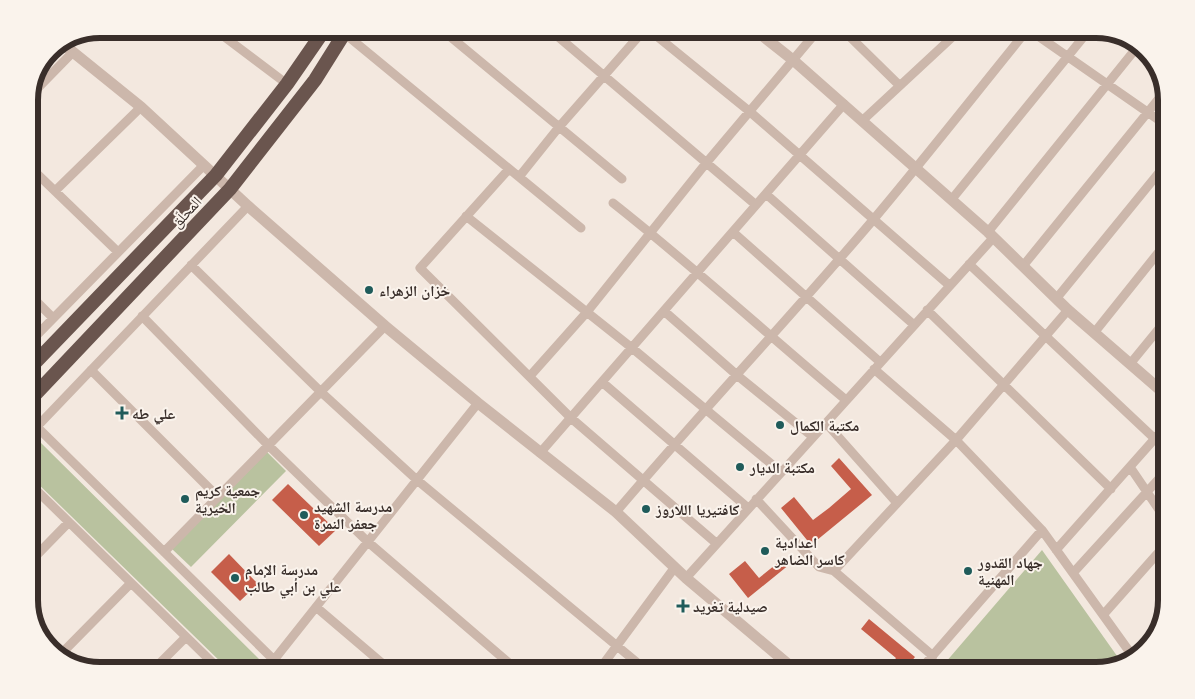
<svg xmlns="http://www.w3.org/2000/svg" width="1195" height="699" font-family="Helvetica,'Noto Naskh Arabic',sans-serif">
<rect width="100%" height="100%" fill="#f3e8df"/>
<path fill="#b9c29f" d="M39,441l223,221 -7,8h-26l-200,-195v-23z
M267,452l19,19 -95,96 -19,-18z
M1042,550l80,113 -27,7h-156z"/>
<path fill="#c65e4a" d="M839,458l33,37 -61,50 -30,-37 13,-11 19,23 16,-12 22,-19 -20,-23z
M288,484l48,46 -17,16 -47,-46z
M229,554l29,30 -18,17 -29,-29z
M785,557l5,7 -42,34 -19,-24 16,-13 14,17z
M869,619l46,38 -11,13h-17l9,-12 -35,-29z"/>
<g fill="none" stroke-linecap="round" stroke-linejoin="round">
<path stroke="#ccb7ab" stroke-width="9" d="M214,29l73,55
M441,29l181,150
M549,29l207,176
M648,29l101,82 200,174
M842,29l57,56
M1028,29l138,96
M344,33l237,195
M29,97l44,-45
M863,120l98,-91
M29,166l89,86
M509,169l-89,99 151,150 145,125
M519,177l40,-50 86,-98
M55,191l86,-84
M766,194l147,130
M952,199l138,-170
M613,203c80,63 155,132 233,197
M466,216l166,132 149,124
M733,232l147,130
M988,232l150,-186
M969,264l186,175
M191,265l130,127 96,88 229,190
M1023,266l142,-175
M29,294l24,24
M1056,299l110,-135
M927,310l184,179
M664,311l74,65 75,61
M142,316l127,130 99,96 149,128
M1094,333l72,-90
M29,343l175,-178
M1130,364l36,-44
M874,369l82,71 86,90 92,128
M91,370l127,127
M530,376l57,-64 120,-150 112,-133
M602,382l146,126
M826,423l71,80
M37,427l237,233
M29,435l219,-229
M540,453l304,-349
M1130,467l36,53
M29,483l191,187
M756,499l63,68 15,4
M616,512c84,-99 173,-193 257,-292 53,-63 103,-127 155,-191
M1056,550l110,-124
M164,552l221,-226
M29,563l40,-41
M1073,573l93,-102
M686,578l308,-341
M316,607l74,63
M1103,615l63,-71
M1137,655l21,-24
M59,656l72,-73
M933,656l-99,-85 122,-131 112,-130
M153,670l33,-33
M266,670l212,-267
M599,670l76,-103
M920,670l122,-140"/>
<path stroke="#ccb7ab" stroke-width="11" d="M754,29l39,31 195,172 80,78 98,85
M63,44l78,63 107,99 137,120 93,77 138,109 70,66 109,92"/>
<path stroke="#6a554e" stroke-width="14" d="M29,369l187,-194 71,-91 38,-55
M29,401l201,-212 85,-109 32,-51"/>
</g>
<g fill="#1f5b5a" stroke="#faf3ec" stroke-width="2">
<circle cx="369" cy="290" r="5"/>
<path d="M119.5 405.5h5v5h5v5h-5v5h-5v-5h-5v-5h5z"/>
<circle cx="780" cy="425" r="5"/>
<circle cx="740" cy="467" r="5"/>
<circle cx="185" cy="499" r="5"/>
<circle cx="646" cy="509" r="5"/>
<circle cx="304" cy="515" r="5"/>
<circle cx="765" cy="551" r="5"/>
<circle cx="968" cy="571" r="5"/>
<circle cx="235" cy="578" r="5"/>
<path d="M680.5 598.5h5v5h5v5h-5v5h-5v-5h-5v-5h5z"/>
</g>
<g text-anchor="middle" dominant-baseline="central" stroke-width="4" stroke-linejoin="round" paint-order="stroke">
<g font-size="15" fill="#392e2a" stroke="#faf3ec">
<text transform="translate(186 212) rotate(-47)">المحلّق</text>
</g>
<g font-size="15" font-weight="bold" fill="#392e2a" stroke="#faf3ec" text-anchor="start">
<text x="379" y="290">خزان الزهراء</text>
<text x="132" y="413">علي طه</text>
<text x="790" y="425">مكتبة الكمال</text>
<text x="750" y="467">مكتبة الديار</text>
<text x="195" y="490">جمعية كريم<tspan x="195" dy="17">الخيرية</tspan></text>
<text x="314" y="506">مدرسة الشهيد<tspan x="314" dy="17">جعفر النمرة</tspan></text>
<text x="656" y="509">كافتيريا اللاروز</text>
<text x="775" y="542">اعدادية<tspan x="775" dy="17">كاسر الضاهر</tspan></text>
<text x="978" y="562">جهاد القدور<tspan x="978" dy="17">المهنية</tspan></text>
<text x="245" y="569">مدرسة الإمام<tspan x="245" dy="17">علي بن أبي طالب</tspan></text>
<text x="693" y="606">صيدلية تغريد</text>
</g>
</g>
<path d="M0 0H1195V699H0ZM100 38H1096A62 62 0 0 1 1158 100V600A62 62 0 0 1 1096 662H100A62 62 0 0 1 38 600V100A62 62 0 0 1 100 38Z" fill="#faf3ec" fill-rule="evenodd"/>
<path fill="none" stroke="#392e2a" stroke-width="6" d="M100 38H1096A62 62 0 0 1 1158 100V600A62 62 0 0 1 1096 662H100A62 62 0 0 1 38 600V100A62 62 0 0 1 100 38Z"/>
</svg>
